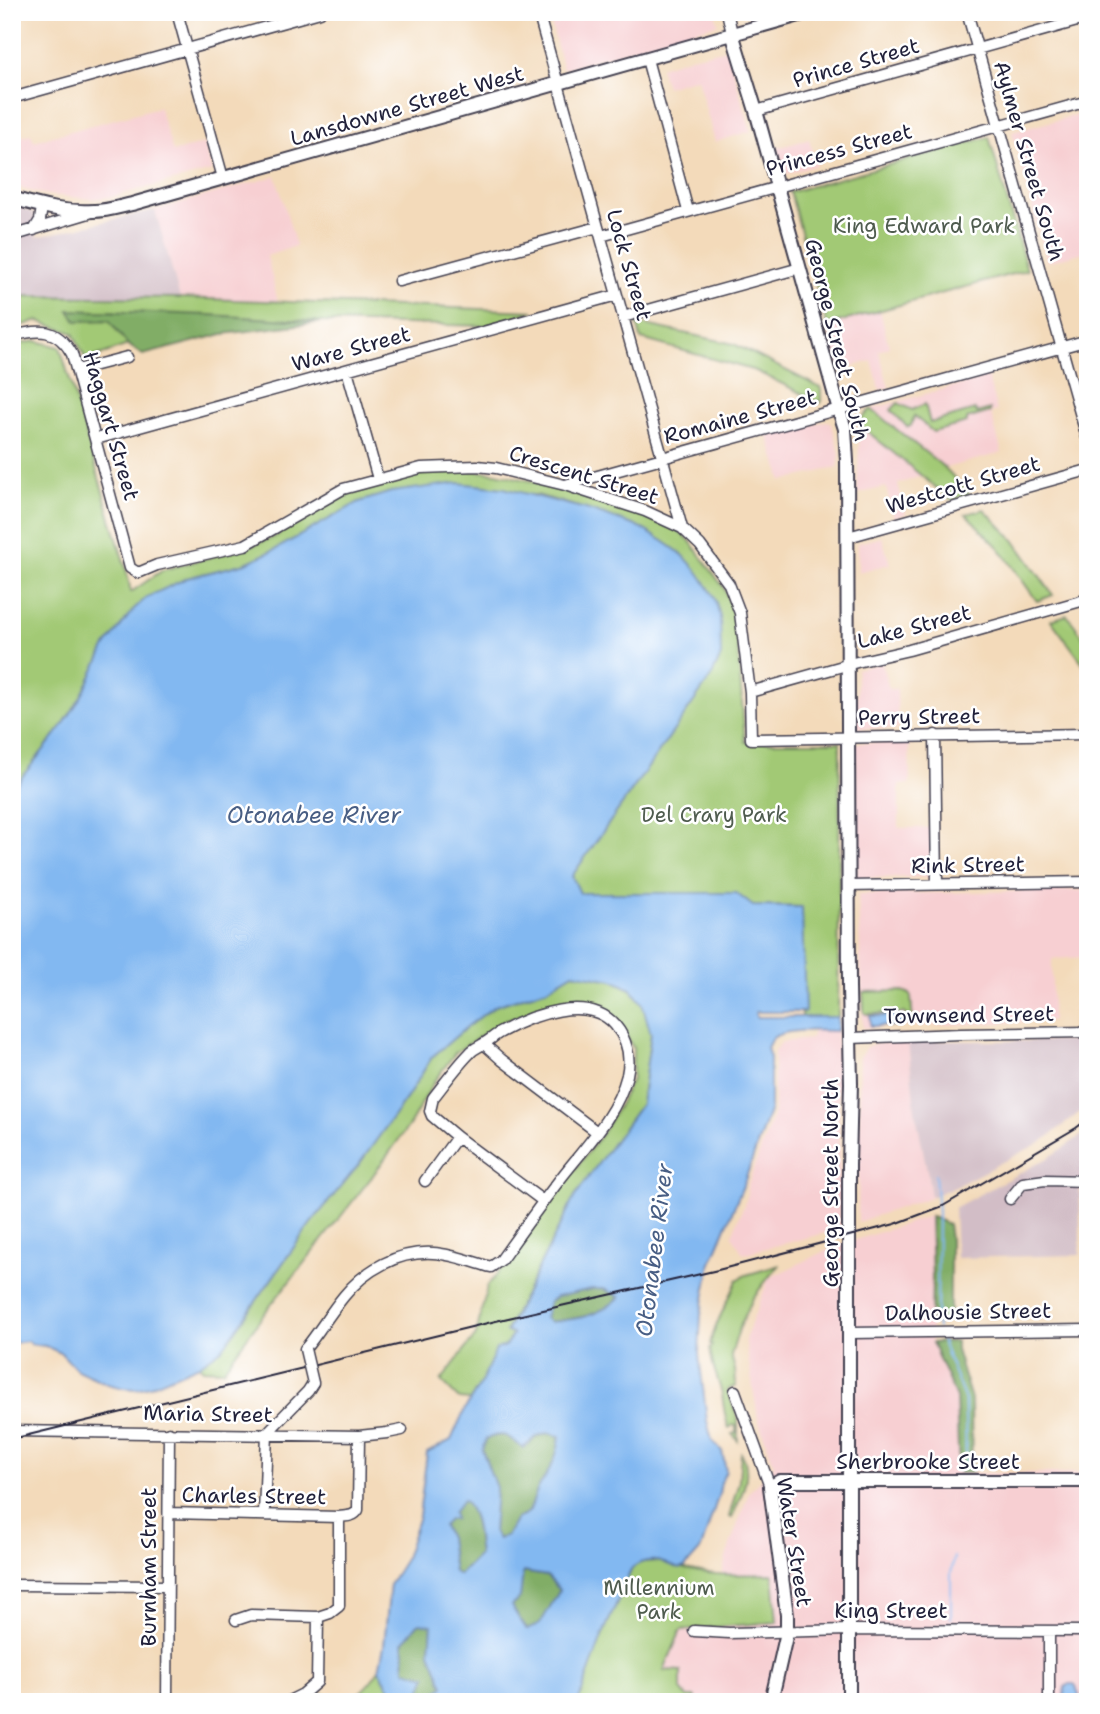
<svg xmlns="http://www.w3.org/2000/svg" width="1100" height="1714" font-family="'Shantell Sans',sans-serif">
<rect width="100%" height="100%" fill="#fff"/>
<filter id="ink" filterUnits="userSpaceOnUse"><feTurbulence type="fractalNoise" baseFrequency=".0143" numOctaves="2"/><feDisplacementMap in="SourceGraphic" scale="14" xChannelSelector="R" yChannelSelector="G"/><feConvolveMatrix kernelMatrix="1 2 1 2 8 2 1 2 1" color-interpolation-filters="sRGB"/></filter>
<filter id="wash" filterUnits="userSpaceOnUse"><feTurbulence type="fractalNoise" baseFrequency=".00686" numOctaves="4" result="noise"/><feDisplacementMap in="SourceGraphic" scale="28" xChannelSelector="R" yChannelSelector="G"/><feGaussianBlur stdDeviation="1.57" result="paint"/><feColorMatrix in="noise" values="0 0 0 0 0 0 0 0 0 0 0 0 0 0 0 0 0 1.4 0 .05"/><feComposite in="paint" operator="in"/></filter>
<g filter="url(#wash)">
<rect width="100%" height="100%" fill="#f3daba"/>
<path fill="#f7cfd2" d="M548,12h167l3,12 -155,45z
M727,49l24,82 -36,11 -18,-64 -31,9 -6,-20 31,-10z
M159,107l14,45 32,-9 7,28 -101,26 -19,2 -44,-4 -23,-5 -13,-6v-49l2,3 17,-4 3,7z
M1088,112v139l-41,11 -35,-130z
M809,139l8,26 -31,9 -9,-26z
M276,176l20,70 -29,10 11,46 -98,-4 -25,-88z
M880,310l9,37 -10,4 10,37 -9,2 -8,-29 -34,9 -11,-45z
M988,377l9,34 -6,2 11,40 -57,15 -74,-59z
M826,421l5,1 9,32 -2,13 -56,14 -14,-45z
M857,423l65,53 -24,8 8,30 -12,4 -8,-31 -29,7 2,-48z
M882,537l8,27 -32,8v-29z
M882,663l7,26h8l1,40 -41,-1v-59z
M909,742l1,42 -11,1v43h36v49l-78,1 -2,-135z
M1088,890v67l-36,2v62l-189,7 -5,-134z
M813,1030l24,1 4,198 -98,25 -11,-19 15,-38v-10l27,-75v-61l8,-9 29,-3z
M908,1041l7,69 13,65 3,22 -73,25 2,-165 6,-10 9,-3z
M930,1216l2,62 -1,61 25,59 4,75h128v229h-437l30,-72 92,-56 -51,1 4,-18 23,-65 25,-27 -16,-46 -13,-80 24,-61 65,-31z"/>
<path fill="#d2bdc6" d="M12,204l22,9 3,24 118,-27 25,88 -168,-2z
M908,1041h180v65l-45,35 -79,41 -33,15 -3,-22 -13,-65z
M1088,1131v58h-8v66l-124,3 -2,-50 94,-50z"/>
<path fill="#a2c974" stroke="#627658" stroke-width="2" d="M989,137l38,133 -200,55 -37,-133z
M12,296l168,2 354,13 -47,15 -165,-4 -216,-11 -30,10 33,-1 19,25 -42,15 -13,-27 -35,-12 -26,7z
M637,323l97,21 87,44v15l-65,-32 -115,-32z
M36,341l24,6 66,222 5,23 32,-22 84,-23 27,-10 69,-43 32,-11 34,-9 47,-5 40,4 35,8 76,21 65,24 17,14 35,48 8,22 6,39 7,93h95l-2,275 -36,1 -1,-111 -48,-1 -174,-13 -7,-17 139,-199 10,-21 -38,-101 -20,-14 -24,-14 -53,-18 -49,-14 -146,-3 -32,11 -83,46 -30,14 -59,15 -106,119 -20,31 -43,54 -6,10v-447z
M898,403l14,7 13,-6 5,19 45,-13 2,3 13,-4v3l-23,7v4l-34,9 -19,-16 -3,10 -4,1 -16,-17z
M871,409l74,59 25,26 -19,6 -94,-77z
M984,509l30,31 39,55 -16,6 -38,-53 -33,-34z
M1067,615l21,28v27l-37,-50z
M573,973l40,7 18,9 12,15 8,30 -10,70 -66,92 -69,135 8,2 -44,67 -11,-1 -18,-18 35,-46 11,-48 114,-152 17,-28 14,-28 1,-31 -18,-32 -34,-13 -31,4 -46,14 -48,31 -21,28 -25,44 -39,54 -104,132 -44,60 -20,-1 -4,-4 24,-17 88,-125 46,-56 51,-71 24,-39 36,-31 27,-20 52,-17z
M903,991l7,3 1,3 2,27 -5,1 2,-5 -6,-7 -38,1 -2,-2 -1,-20z
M780,1265l-8,8 -19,25 -14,31 -8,26 4,15 1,16 -9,4 11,29v22l-6,-7 4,-1v-7l-3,-1 -4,3c-5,-11 -5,-22 -7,-34 -4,-15 -11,-30 -12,-46h1l1,-3 -2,-1c5,-23 19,-42 27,-64l9,-5z
M741,1453c13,20 -1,45 -9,65l-3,-1 10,-36z
M662,1561c35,16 74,14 111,13l4,48 -96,8 -17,40 17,1v19l6,7h8l1,5h-118l25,-68 29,-66 8,-6z
M379,1670l19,32h-93l16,-10c7,4 14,8 22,8 15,-1 28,-18 36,-30z"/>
<path fill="#81ad66" stroke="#526850" stroke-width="2" d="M69,310l141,5 112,7 -99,12 -80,21 -15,-10 -19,-25 -33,1z
M930,1216l18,8 2,16v81l-19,2 1,-45z
M592,1289h12l17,8c-22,20 -43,21 -71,25l-6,-4 5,-16 7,-5z
M956,1341v9l15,49 1,74h-13l-3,-75 -24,-55z
M547,1433l13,2 -2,16 -12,28 -7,7 -10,26 -13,7 -9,17 -9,3 -5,-7 3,-44 -14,-38 4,-11c19,-8 21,-3 37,9l16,-12z
M463,1499c14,13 13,38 16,56l-20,20 -5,-3 -5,-34 -6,-12z
M522,1572l25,4 13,14 -20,35 -13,5 -16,-24 9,-8z
M419,1623l13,1 -2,28 14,34 -14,10 -9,-6 -16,-20 -2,-28z"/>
<path fill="#82b8f1" stroke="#526d96" stroke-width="2" fill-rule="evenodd" d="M458,483l46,5 82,21 53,18 24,14 20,14 16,18 15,23 6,20 1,40 -10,21 -139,199 8,17h156l17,13 49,1 3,105h-49v5h82l-1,14c-15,0 -52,-3 -64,7 -3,2 -4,6 -6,10l3,10v50l-27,78 -32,77 -10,51 -2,40 8,67 5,20 10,10 4,20 -5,11 -2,12 -18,55 -16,18 -6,2c-17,-8 -31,-13 -47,-1l-29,66 -25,68h-180l-19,-32 5,-24 6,-63 14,-22 15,-45 8,-63 24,-13 14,-31 16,-26 15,-34 9,-3 8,-12 -7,-2 69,-136 66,-92 10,-70 -9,-31 -11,-14 -18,-9 -40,-7 -26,16 -52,17 -27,20 -36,31 -24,39 -51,71 -46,56 -88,125 -24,17 -49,21 -14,3 -13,-1 -15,-4 -31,-14 -16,-17 -16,-7 -15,-2 -2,-3 -16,2v-551l6,-10 43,-54 20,-31 25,-51 28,-37 13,-12 40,-19 59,-15 30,-14 83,-47 32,-10zM592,1289h12l16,8c-21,20 -43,22 -70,25l-5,-4 4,-16 7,-5zM547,1433l13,3c-2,19 -9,33 -20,49 -5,7 -7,19 -11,27l-13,7 -9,16 -9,4 -5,-7 3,-44 -14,-38 4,-11c19,-9 22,-2 37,9l15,-12zM463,1500c14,12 14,38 16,55l-20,20 -5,-3 -5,-34 -6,-12 6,-6 6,-1 -2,-6zM523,1572l24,4 13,14 -20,34 -13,6 -16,-24 9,-8zM419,1623l13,2 -2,27 14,34 -14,10 -9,-6 6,-14 -22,-6 -2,-28z
M870,1016h31v10h-31z
M1069,1684h5l2,2 5,16h-18l2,-15z"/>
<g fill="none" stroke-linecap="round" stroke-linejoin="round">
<path stroke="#82b8f1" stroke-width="2" d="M935,1174l3,39 -1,109 1,6
M940,1337l25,63 1,68
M951,1618v-44l3,-17"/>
</g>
</g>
<g filter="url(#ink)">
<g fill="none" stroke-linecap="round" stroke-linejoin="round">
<defs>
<path id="minor" d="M177,12l46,166
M538,12l144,516
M727,12l5,21
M967,12l121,429
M647,59l41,152
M12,98l308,-86
M756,111l332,-93
M34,230l6,-10 2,-13
M12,236l77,-23
M601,236l487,-135
M399,281l199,-54
M623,317l177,-49
M12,336c27,-7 45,-9 60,18l58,214 8,5 19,-8 88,-20 98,-56 78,-21 56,-2 19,2 69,17 80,26 37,17 18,17 29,39 11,29 10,79 1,47 337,-5
M77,370l50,-13
M347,370l31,109
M96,439l521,-144
M565,485l523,-145
M848,537l240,-67
M750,692l107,-30 52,-12 179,-51
M935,735l2,149
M848,886l240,-4
M850,1038l111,-4 127,-2
M484,1044l18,16 95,72
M425,1181l32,-44
M1010,1199l13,-16 22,-3 43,1
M850,1333l238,-3
M305,1349c14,-17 25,-36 39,-53 21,-26 54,-45 89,-43 19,1 40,9 58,14l10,-7c20,-28 39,-55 60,-82 24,-31 56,-63 66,-103 4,-18 0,-36 -12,-50 -27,-31 -84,-10 -114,7 -6,3 -11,8 -18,12 -4,3 -9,4 -13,9 -13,13 -25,30 -37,45l-3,13 2,5 25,21 86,64
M735,1391l35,96
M12,1431l347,5 28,-3 15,-3
M267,1433l41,-42 5,-8
M169,1513l170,4
M264,1514l3,-81
M12,1585l156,1
M236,1620l15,-5 67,2
M694,1631l35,2 120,-3 239,1
M1049,1631v65
M167,1702l2,-270
M287,1702l16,-8 14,-12 1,-65 12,-4 9,-7v-89c7,-1 15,0 19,-7l1,-74"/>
<path id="major" d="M732,33l24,78 83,299 6,19 2,32 2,526 2,96 -2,82v537
M12,198c27,8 53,15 82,13 12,0 25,-4 38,-7l678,-192
M771,1702l16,-70v-17l-17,-128 10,-6h308"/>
</defs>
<use href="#minor" stroke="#413e4e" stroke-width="13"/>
<use href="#major" stroke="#413e4e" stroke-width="16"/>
<use href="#minor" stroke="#fff" stroke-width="10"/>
<use href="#major" stroke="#fff" stroke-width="12"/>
<path stroke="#22223b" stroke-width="2" d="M12,1439l492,-120 214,-49 177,-46 48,-18 133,-78 12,-9"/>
<defs>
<path id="minor-bridge" d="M305,1349l8,34"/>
</defs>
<use href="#minor-bridge" stroke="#413e4e" stroke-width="13" stroke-linecap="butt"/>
<use href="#minor-bridge" stroke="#fff" stroke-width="10"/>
</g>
</g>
<g text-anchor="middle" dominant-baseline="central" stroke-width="5" stroke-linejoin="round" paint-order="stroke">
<g font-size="21" fill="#22223b" stroke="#fff">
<text transform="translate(856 63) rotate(-16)">Prince Street</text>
<text transform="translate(407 106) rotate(-16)">Lansdowne Street West</text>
<text transform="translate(839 150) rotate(-15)">Princess Street</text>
<text transform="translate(1029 161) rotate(74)">Aylmer Street South</text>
<text transform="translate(629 265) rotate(74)">Lock Street</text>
<text transform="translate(837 340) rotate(76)">George Street South</text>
<text transform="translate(351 349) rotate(-15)">Ware Street</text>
<text transform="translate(740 417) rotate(-15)">Romaine Street</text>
<text transform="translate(111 426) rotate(74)">Haggart Street</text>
<text transform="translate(584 475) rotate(17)">Crescent Street</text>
<text transform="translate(963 485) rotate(-16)">Westcott Street</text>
<text transform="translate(914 627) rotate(-15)">Lake Street</text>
<text transform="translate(919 717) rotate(-1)">Perry Street</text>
<text transform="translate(968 865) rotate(-1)">Rink Street</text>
<text transform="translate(969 1015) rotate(-1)">Townsend Street</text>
<text transform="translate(831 1183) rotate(-90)">George Street North</text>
<text transform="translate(968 1312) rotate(-1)">Dalhousie Street</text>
<text transform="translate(208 1414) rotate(1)">Maria Street</text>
<text x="928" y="1462">Sherbrooke Street</text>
<text transform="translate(254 1496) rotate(1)">Charles Street</text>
<text transform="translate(794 1542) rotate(81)">Water Street</text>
<text transform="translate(149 1567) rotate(-90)">Burnham Street</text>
<text x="891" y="1611">King Street</text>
</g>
<g font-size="21" fill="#4f5c4f" stroke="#fff">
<text x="924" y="226">King Edward Park</text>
<text x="714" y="815">Del Crary Park</text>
<text x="659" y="1588">Millennium<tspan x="659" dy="24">Park</tspan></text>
</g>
<g font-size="23" font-style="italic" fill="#485e84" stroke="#fff">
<text x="314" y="815">Otonabee River</text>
<text transform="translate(654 1250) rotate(-83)">Otonabee River</text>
</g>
</g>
<rect width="1100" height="1714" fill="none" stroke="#fff" stroke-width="42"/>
</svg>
